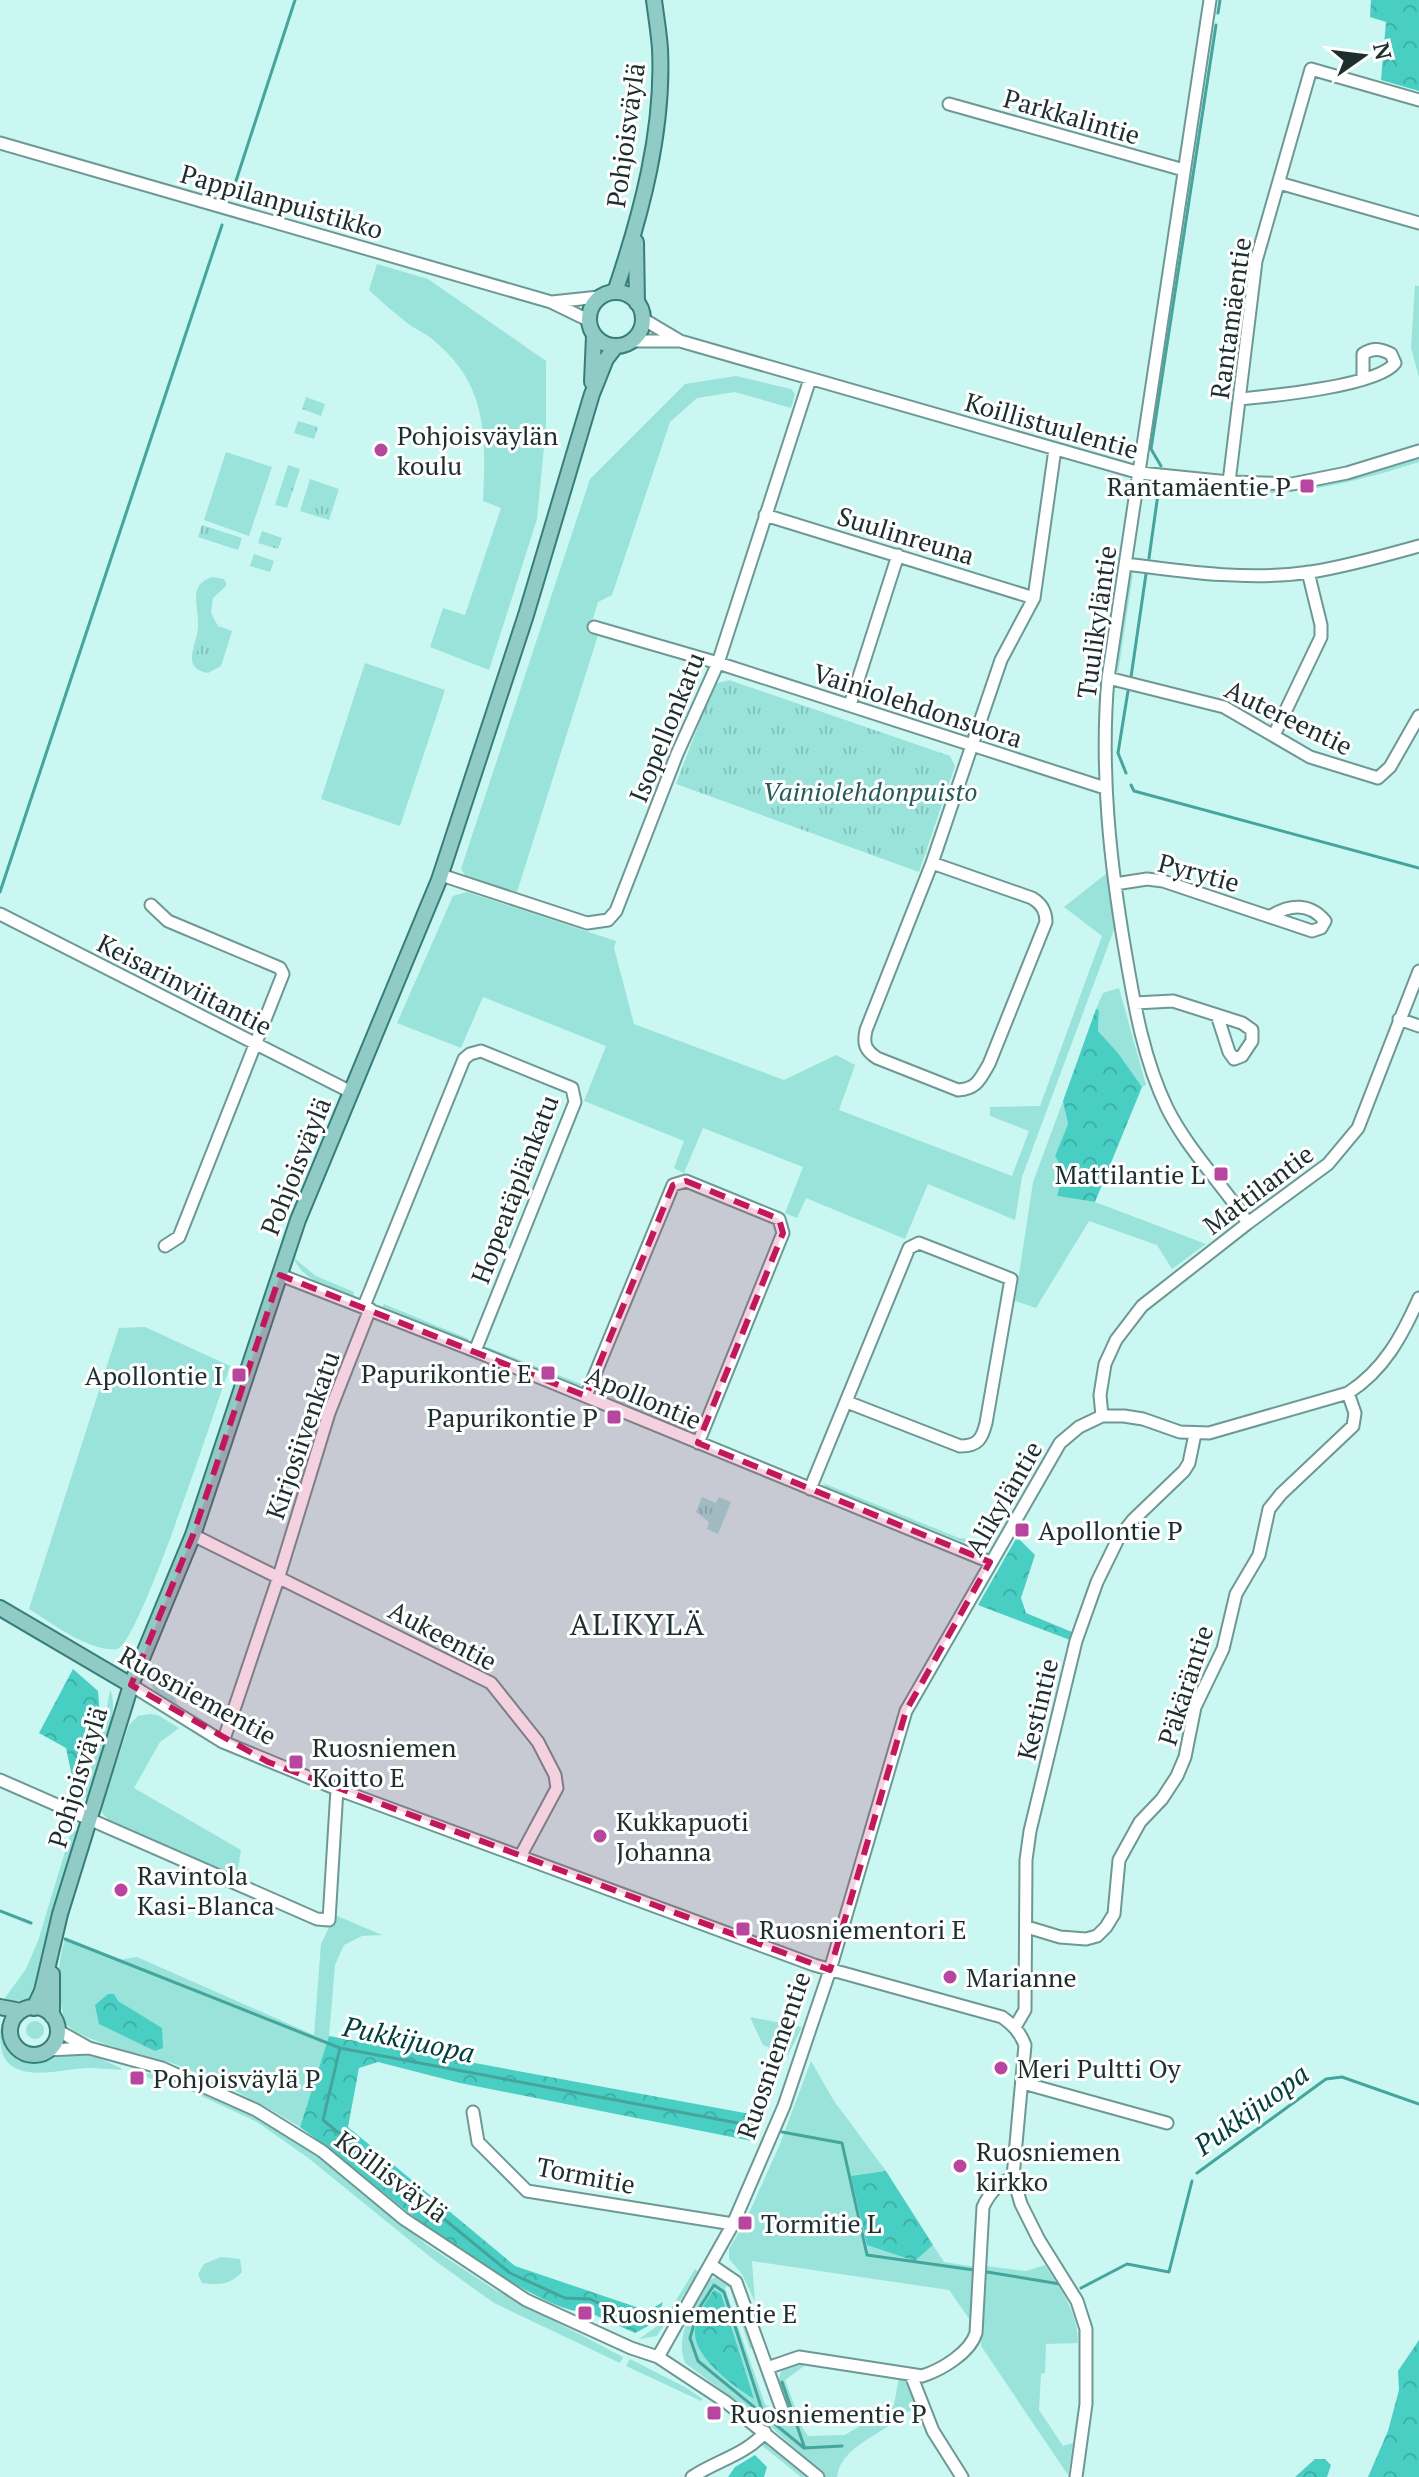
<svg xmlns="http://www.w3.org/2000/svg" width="1419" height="2477" font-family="'PT Serif',serif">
<defs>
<pattern id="forest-crowns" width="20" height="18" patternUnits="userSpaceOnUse" patternTransform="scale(2)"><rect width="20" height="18" fill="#49cec4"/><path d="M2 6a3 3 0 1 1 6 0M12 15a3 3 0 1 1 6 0" fill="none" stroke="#3fb1a9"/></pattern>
<pattern id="park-tufts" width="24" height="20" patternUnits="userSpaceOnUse" patternTransform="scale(2)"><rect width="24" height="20" fill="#99e3db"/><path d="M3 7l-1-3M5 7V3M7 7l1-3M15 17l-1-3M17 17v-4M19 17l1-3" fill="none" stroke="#83c3bc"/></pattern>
</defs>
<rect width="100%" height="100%" fill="#caf7f2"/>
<path fill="#99e3db" d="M377,264l51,15 118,82v65l-9,93 -48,151 -59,-23 13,-39 22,7 36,-107 -18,-7c3,-65 5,-117 -51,-162 -8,-7 -18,-10 -26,-17 -13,-10 -25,-21 -37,-32z
M1415,285l4,1v91l-8,-29z
M736,376l55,13 4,5 -4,14 -56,-16 -38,6 -27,24 -58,173 -14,7 -8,26 9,4 -82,260 -50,-14 -6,-9 129,-390 95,-95z
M226,452l46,15 -23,69 -45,-16z
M1419,457v5c-53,17 -104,30 -160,32v-4l76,-9z
M1164,483l88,7 1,5 -43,-1 -48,-7 -2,-3z
M1133,573l-15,100 -3,-7 14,-89z
M213,577l11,2 2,4v3l-13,12 -2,15 7,13 14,5 -11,35 -13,7c-29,-5 -10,-29 -10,-47 1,-20 -11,-42 15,-49z
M365,663l80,27 -45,136 -79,-27z
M1107,873l8,54 -93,250 -7,43 -87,-36 -23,55 -99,-41 -9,20 -12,-5 18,-46 -100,-39 -19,45 -10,-5 10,-27 -100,-40 22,-55 -123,-49 -22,51 -64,-25 56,-127 14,-4 149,49 -2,7 20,76 150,56 52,-25 19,10 -16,45 173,66 17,-45 -39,-15v-9l50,-1 62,-170 -38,-29z
M1119,988l27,97 -4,2 -24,-34 -20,-22 1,-21 -3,-1 7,-16z
M1063,1101l5,23 -13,32 10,16 -8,24 38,6 111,42 -34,25 -15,-24 -68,-24 -53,87 -21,-7 18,-119z
M294,1258l22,18 38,16 -1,5c-21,-9 -51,-16 -59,-39z
M384,1304l85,35 -1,1 -4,1 -82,-33z
M145,1327l85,39c-12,34 -91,280 -113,283 -28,3 -65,-26 -88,-40l90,-281z
M487,1347l94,37v1l-4,1 -86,-34z
M600,1392l92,38v1l-89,-33z
M823,1483l136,55 21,2 -2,4 -15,-2 -135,-53z
M150,1672l25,26 4,10c-15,-8 -31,-16 -29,-36z
M110,1690c12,23 -15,82 -23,107l-6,3 23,-76z
M150,1714l8,1 21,13 -19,14 -26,46 107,62 -4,24 7,4 -3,3 -131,-60 -8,-8v-7l27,-81 9,-9z
M73,1825l4,10 -27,90 -9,59 -4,10 -8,6 -27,2 24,-33 12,-28z
M335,1915l47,20 -20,1 -18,9 -9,20 -6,71 -29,91c-39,-23 -77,-44 -120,-61 -30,-12 -93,-21 -114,-42 -9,-28 -10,-57 -1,-85l54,21 18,-3 177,78 7,-91z
M750,2017l52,10 -14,28 -25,-10z
M26 2030a9 9 0 1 1 18 0a9 9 0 1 1-18 0Z
M0,2028l11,23 19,11 45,-8 21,3 25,11v2c-11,-1 -22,-2 -32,-2 -24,0 -68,15 -84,-9 -5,-10 -5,-20 -5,-31z
M811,2061l23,40 52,70 -34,6 63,84 18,-16 11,17 32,5 -4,56 -23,-33 -197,-29 3,41 -13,-28 -13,-15v-10l17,-29 34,-76z
M146,2073l22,4 88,38 71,48 100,82 68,45 128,67 -3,6 -126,-60 -60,-43 -127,-103 -50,-35 -73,-34 -38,-11z
M221,2257l19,2 2,13c-12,13 -23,13 -40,11l-4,-9 6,-10z
M1045,2265c16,25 33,47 33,78l-32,1 -1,29 -4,1 -2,36 24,36 10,-3 -5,32 -87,-129 5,-80 40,5z
M695,2269l4,3 -42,64 -18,3 24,-17z
M716,2277c22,1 30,52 36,71l-2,1 -20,-61 -4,-2 -1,3 40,115 26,19 -12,-43c2,-17 14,-18 28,-16l-22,16 18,49 5,7 37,-1 49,-30 5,-28 8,2 11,28 -21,10 -2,5c-20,14 -56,29 -58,55h-11l-57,-52 -84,-62c-11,-28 10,-58 23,-82z
M630,2359l55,28 18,12 -2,2 -75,-35z
M763,2442l6,1 37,34h-5l-41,-33z"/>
<path fill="url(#forest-crowns)" d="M1371,0h48v91l-38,-11 5,-58 -16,-5z
M1096,1009l3,1 -1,21 20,22 24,34 -47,115 -38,-6 7,-24 -9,-16 13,-32 -5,-23z
M1017,1537l18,18 -14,43 5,15 46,19 -2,8 -92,-35z
M73,1669l25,22 2,25 -11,37h-11l-5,28 -7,-33 -27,-15z
M108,1994h6l4,7 44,27 1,20 -8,3 -56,-27 -4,-19z
M329,2036l432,80 -9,25 -292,-58 -82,-21 -19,6 -11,59 167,139 133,45 15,-9 -7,20 -21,11 -56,-25 -3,3c-20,-4 -37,-14 -56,-24 -81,-42 -146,-106 -220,-160z
M886,2171l47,74 -18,16 -48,-16 -16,-69z
M714,2290l7,4 33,105c-21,-13 -62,-43 -59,-69 2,-16 11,-28 19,-40z
M1419,2340v137h-51l20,-46 11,-41 -1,-19z
M755,2455l12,12 -3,10h-36l7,-10z
M1315,2459h10l6,6 -4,12h-32z"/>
<path fill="url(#park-tufts)" d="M306,397l19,7 -4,12 -19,-7z
M298,421l20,6 -4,12 -20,-6z
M288,465l12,4 -13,39 -12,-3z
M310,479l29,10 -10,31 -29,-9z
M202,525l40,13 -4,12 -40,-13z
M262,531l20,7 -4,11 -20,-6z
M254,554l20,7 -4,11 -20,-6z
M199,644l21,7 -5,17 -21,-7z
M729,680l221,76 5,10 -36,106 -243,-88 38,-100z
M702,1497l14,6 3,-6 12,5 -13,32 -11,-5 2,-7 -13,-10z"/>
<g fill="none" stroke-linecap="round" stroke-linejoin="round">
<path stroke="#44a59d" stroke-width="3" d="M1218,13l2,-13
M232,193l63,-193
M1161,466l-10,-17 65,-424
M1149,558l9,-64
M1131,677l15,-103
M1126,773l-8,-20 10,-62
M1131,785l3,6 285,77
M0,892l222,-667
M0,1911l31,12
M65,1939l275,109 419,79
M340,2048l-17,72 187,153 55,25 25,1 46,22 23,-10
M782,2132l60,11 25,112 107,15
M1197,2173l129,-94 16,-2 77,27
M987,2272l73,12
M1081,2288l46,-24 42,8 23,-91
M782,2382l22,64
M763,2413l-39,-121 -10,-7 -16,25 -8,28 8,23 106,87 38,-2"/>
<defs>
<path id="minor" d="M1210,0l-102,678c-8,93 2,186 18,278 9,53 18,104 41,152 21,42 56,77 81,115
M949,104l235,66
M0,143l551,159 37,18
M1279,183l140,40
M552,302l47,-5
M643,319l37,22 460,132 89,9 63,2 55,-11 72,-22
M632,341h47
M1240,399c31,-3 138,-13 155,-36l-4,-9c-10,-5 -18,-7 -28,0v24
M1229,482l27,-221 55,-192 108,31
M765,515l269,83
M1126,564c61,8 124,17 185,8 37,-6 72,-16 108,-26
M594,627l124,36 387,125
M1108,678l116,29 86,50 68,21 12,-11 29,-51
M850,705l48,-150
M1274,735l47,-98v-12l-13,-53
M932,863l100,35c10,6 14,13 14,24l-57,142c-9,15 -12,25 -31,26l-81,-32c-12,-8 -14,-14 -11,-28l66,-167 69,-203 33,-62 21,-149
M441,875l146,48 21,-3 8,-9 61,-157 41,-91 92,-284
M1115,884l32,-5 16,2 149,50 9,-3 4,-7c-15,-18 -35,-17 -54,-5
M151,905l17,16 112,47 3,6 -104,263 -14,9
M0,914l351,178
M1135,1003l38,-2 69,22 10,7v11l-10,15 -8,3 -5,-7 -12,-37
M1399,1019l20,7
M280,1275l195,76 515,211
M364,1306l100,-247 6,-5 11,-3 91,37 3,14 -100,249
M586,1396l87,-211 13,-4 93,38 4,14 -85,210
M1102,1416l-2,-21 5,-31 11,-24 26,-34 106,-83 80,-59 30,-36 61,-157
M810,1489l99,-241 10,-5 92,36 -25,144c-4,16 -8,23 -26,23l-113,-44
M193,1535l298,148 47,59 17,33 2,13 -36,67
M131,1685l92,57 114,47 477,176 188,52c11,8 18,15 23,28l-12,132 8,27 18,36 38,61 9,28v75l-10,73
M223,1742l56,-166 50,-163 41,-104
M0,1780l317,139 12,1 8,-131
M1027,1927l33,10 26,2 11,-3 9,-9 8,-13 5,-54 21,-38 22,-23 15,-23 8,-19 10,-50 28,-58 13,-55 23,-39 10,-46 12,-15 72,-68 2,-13 -7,-20
M1015,2027l10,-17 1,-150 4,-29 46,-190 21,-59 21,-43 15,-19 51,-49 5,-8 6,-29
M57,2030l32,18 73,20 94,42 66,41 82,68 122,81 105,48 27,9 68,45 92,75
M48,2050l41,-2
M1023,2083l144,40
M473,2112l5,30 49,49 206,33
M711,2265l25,17 48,133
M658,2357l75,-133 51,-118 46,-136 76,-259 154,-268 19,-16 23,-11h22l19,3 37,13 29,1 139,-40c36,-23 54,-57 71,-95
M767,2368l32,-11 123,19c19,-6 48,-23 54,-43l7,-126c7,-15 15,-23 30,-30
M911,2375l22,56 29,46
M692,2477c24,-16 55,-23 73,-45"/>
<path id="major" d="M636,242l1,61
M615,292c26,-77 49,-161 45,-243 -1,-16 -4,-33 -6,-49
M589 319a27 27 0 1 1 54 0a27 27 0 1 1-54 0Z
M592,382l2,-46
M0,1608l131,77
M0,2007l21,4
M10 2031a24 24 0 1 1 48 0a24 24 0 1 1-48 0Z
M34,2008l8,-17 18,-77 71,-229 62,-150 105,-315 141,-340 87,-265 66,-221 14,-35 10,-13
M52,2016v-42"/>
</defs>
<use href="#minor" stroke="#6e9894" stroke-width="15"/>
<use href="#major" stroke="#387e78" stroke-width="18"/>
<use href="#minor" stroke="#fff" stroke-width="11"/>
<use href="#major" stroke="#91cbc6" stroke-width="14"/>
</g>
<path fill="#c2185b" fill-opacity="0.2" stroke="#c2185b" stroke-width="6" stroke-dasharray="16 10" stroke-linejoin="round" d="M686,1181l93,38 4,14 -85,210 292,119 -84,149 -76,259 -562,-208 -137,-77 62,-150 87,-260 306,121 87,-211z"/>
<g fill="#b8459e" stroke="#fff" stroke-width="3">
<circle cx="381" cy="450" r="8"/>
<rect x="1299" y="478" width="16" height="16" rx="4"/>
<rect x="1213" y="1166" width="16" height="16" rx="4"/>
<rect x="540" y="1365" width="16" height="16" rx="4"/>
<rect x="231" y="1367" width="16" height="16" rx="4"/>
<rect x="606" y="1409" width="16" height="16" rx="4"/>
<rect x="1014" y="1522" width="16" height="16" rx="4"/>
<rect x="288" y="1754" width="16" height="16" rx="4"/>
<circle cx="600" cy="1836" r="8"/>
<circle cx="121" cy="1890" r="8"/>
<rect x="735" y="1921" width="16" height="16" rx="4"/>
<circle cx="950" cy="1977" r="8"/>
<circle cx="1001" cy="2068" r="8"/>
<rect x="129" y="2070" width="16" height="16" rx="4"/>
<circle cx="960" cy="2166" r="8"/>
<rect x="737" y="2215" width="16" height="16" rx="4"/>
<rect x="577" y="2305" width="16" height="16" rx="4"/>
<rect x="706" y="2405" width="16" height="16" rx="4"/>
</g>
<g text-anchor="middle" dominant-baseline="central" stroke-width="6" stroke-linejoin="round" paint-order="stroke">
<g font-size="26" fill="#1d2f2d" stroke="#fff">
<text transform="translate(1072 116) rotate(16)">Parkkalintie</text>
<text transform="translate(625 135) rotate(-82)">Pohjoisväylä</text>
<text transform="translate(282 201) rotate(16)">Pappilanpuistikko</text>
<text transform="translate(1230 318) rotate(-82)">Rantamäentie</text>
<text transform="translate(1052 425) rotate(16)">Koillistuulentie</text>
<text transform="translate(906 535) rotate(17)">Suulinreuna</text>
<text transform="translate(1096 622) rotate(-82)">Tuulikyläntie</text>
<text transform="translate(918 705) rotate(18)">Vainiolehdonsuora</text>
<text transform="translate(1289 717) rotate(26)">Autereentie</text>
<text transform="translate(666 727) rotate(-68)">Isopellonkatu</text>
<text transform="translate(1199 872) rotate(15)">Pyrytie</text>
<text transform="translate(185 984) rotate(27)">Keisarinviitantie</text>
<text transform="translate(295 1166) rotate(-68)">Pohjoisväylä</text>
<text transform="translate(514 1189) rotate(-69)">Hopeatäplänkatu</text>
<text transform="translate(1258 1189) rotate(-37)">Mattilantie</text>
<text transform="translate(644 1397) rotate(23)">Apollontie</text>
<text transform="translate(302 1435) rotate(-71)">Kirjosiivenkatu</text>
<text transform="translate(1003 1498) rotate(-60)">Alikyläntie</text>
<text transform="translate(443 1635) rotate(28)">Aukeentie</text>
<text transform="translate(1185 1685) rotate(-72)">Päkäräntie</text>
<text transform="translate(198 1695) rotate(29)">Ruosniementie</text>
<text transform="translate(1037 1709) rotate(-77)">Kestintie</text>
<text transform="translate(77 1777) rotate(-73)">Pohjoisväylä</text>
<text transform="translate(773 2055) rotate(-71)">Ruosniementie</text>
<text transform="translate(586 2175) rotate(11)">Tormitie</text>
<text transform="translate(392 2176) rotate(37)">Koillisväylä</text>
</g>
<g font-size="26" fill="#1d2f2d" stroke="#fff" text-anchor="start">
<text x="397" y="435">Pohjoisväylän<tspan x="397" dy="30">koulu</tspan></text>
<text x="1291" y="486" text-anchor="end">Rantamäentie P</text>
<text x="1205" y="1174" text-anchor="end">Mattilantie L</text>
<text x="532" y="1373" text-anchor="end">Papurikontie E</text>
<text x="223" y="1375" text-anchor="end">Apollontie I</text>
<text x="598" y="1417" text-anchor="end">Papurikontie P</text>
<text x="1038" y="1530">Apollontie P</text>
<text x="312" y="1747">Ruosniemen<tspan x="312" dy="30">Koitto E</tspan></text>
<text x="616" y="1821">Kukkapuoti<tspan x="616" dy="30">Johanna</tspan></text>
<text x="137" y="1875">Ravintola<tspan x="137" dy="30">Kasi-Blanca</tspan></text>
<text x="759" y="1929">Ruosniementori E</text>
<text x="966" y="1977">Marianne</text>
<text x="1017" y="2068">Meri Pultti Oy</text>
<text x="153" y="2078">Pohjoisväylä P</text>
<text x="976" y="2151">Ruosniemen<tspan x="976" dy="30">kirkko</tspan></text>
<text x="761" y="2223">Tormitie L</text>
<text x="601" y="2313">Ruosniementie E</text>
<text x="730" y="2413">Ruosniementie P</text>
</g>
<g font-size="26" font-style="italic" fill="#255c57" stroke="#fff">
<text x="870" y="791">Vainiolehdonpuisto</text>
</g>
<g font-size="28" font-style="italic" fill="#01403c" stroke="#fff">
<text transform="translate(409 2039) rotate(12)">Pukkijuopa</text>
<text transform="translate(1251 2109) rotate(-36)">Pukkijuopa</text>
</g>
<g font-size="30" letter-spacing="2" fill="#1d2f2d" stroke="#fff">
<text x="638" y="1624">ALIKYLÄ</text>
</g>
</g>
<g transform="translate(1363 56) rotate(76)" stroke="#ffffff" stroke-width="6" paint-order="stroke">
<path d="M0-6L14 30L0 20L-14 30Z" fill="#1d2f2d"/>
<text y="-12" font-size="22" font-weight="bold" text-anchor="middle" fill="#1d2f2d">N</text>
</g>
</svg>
